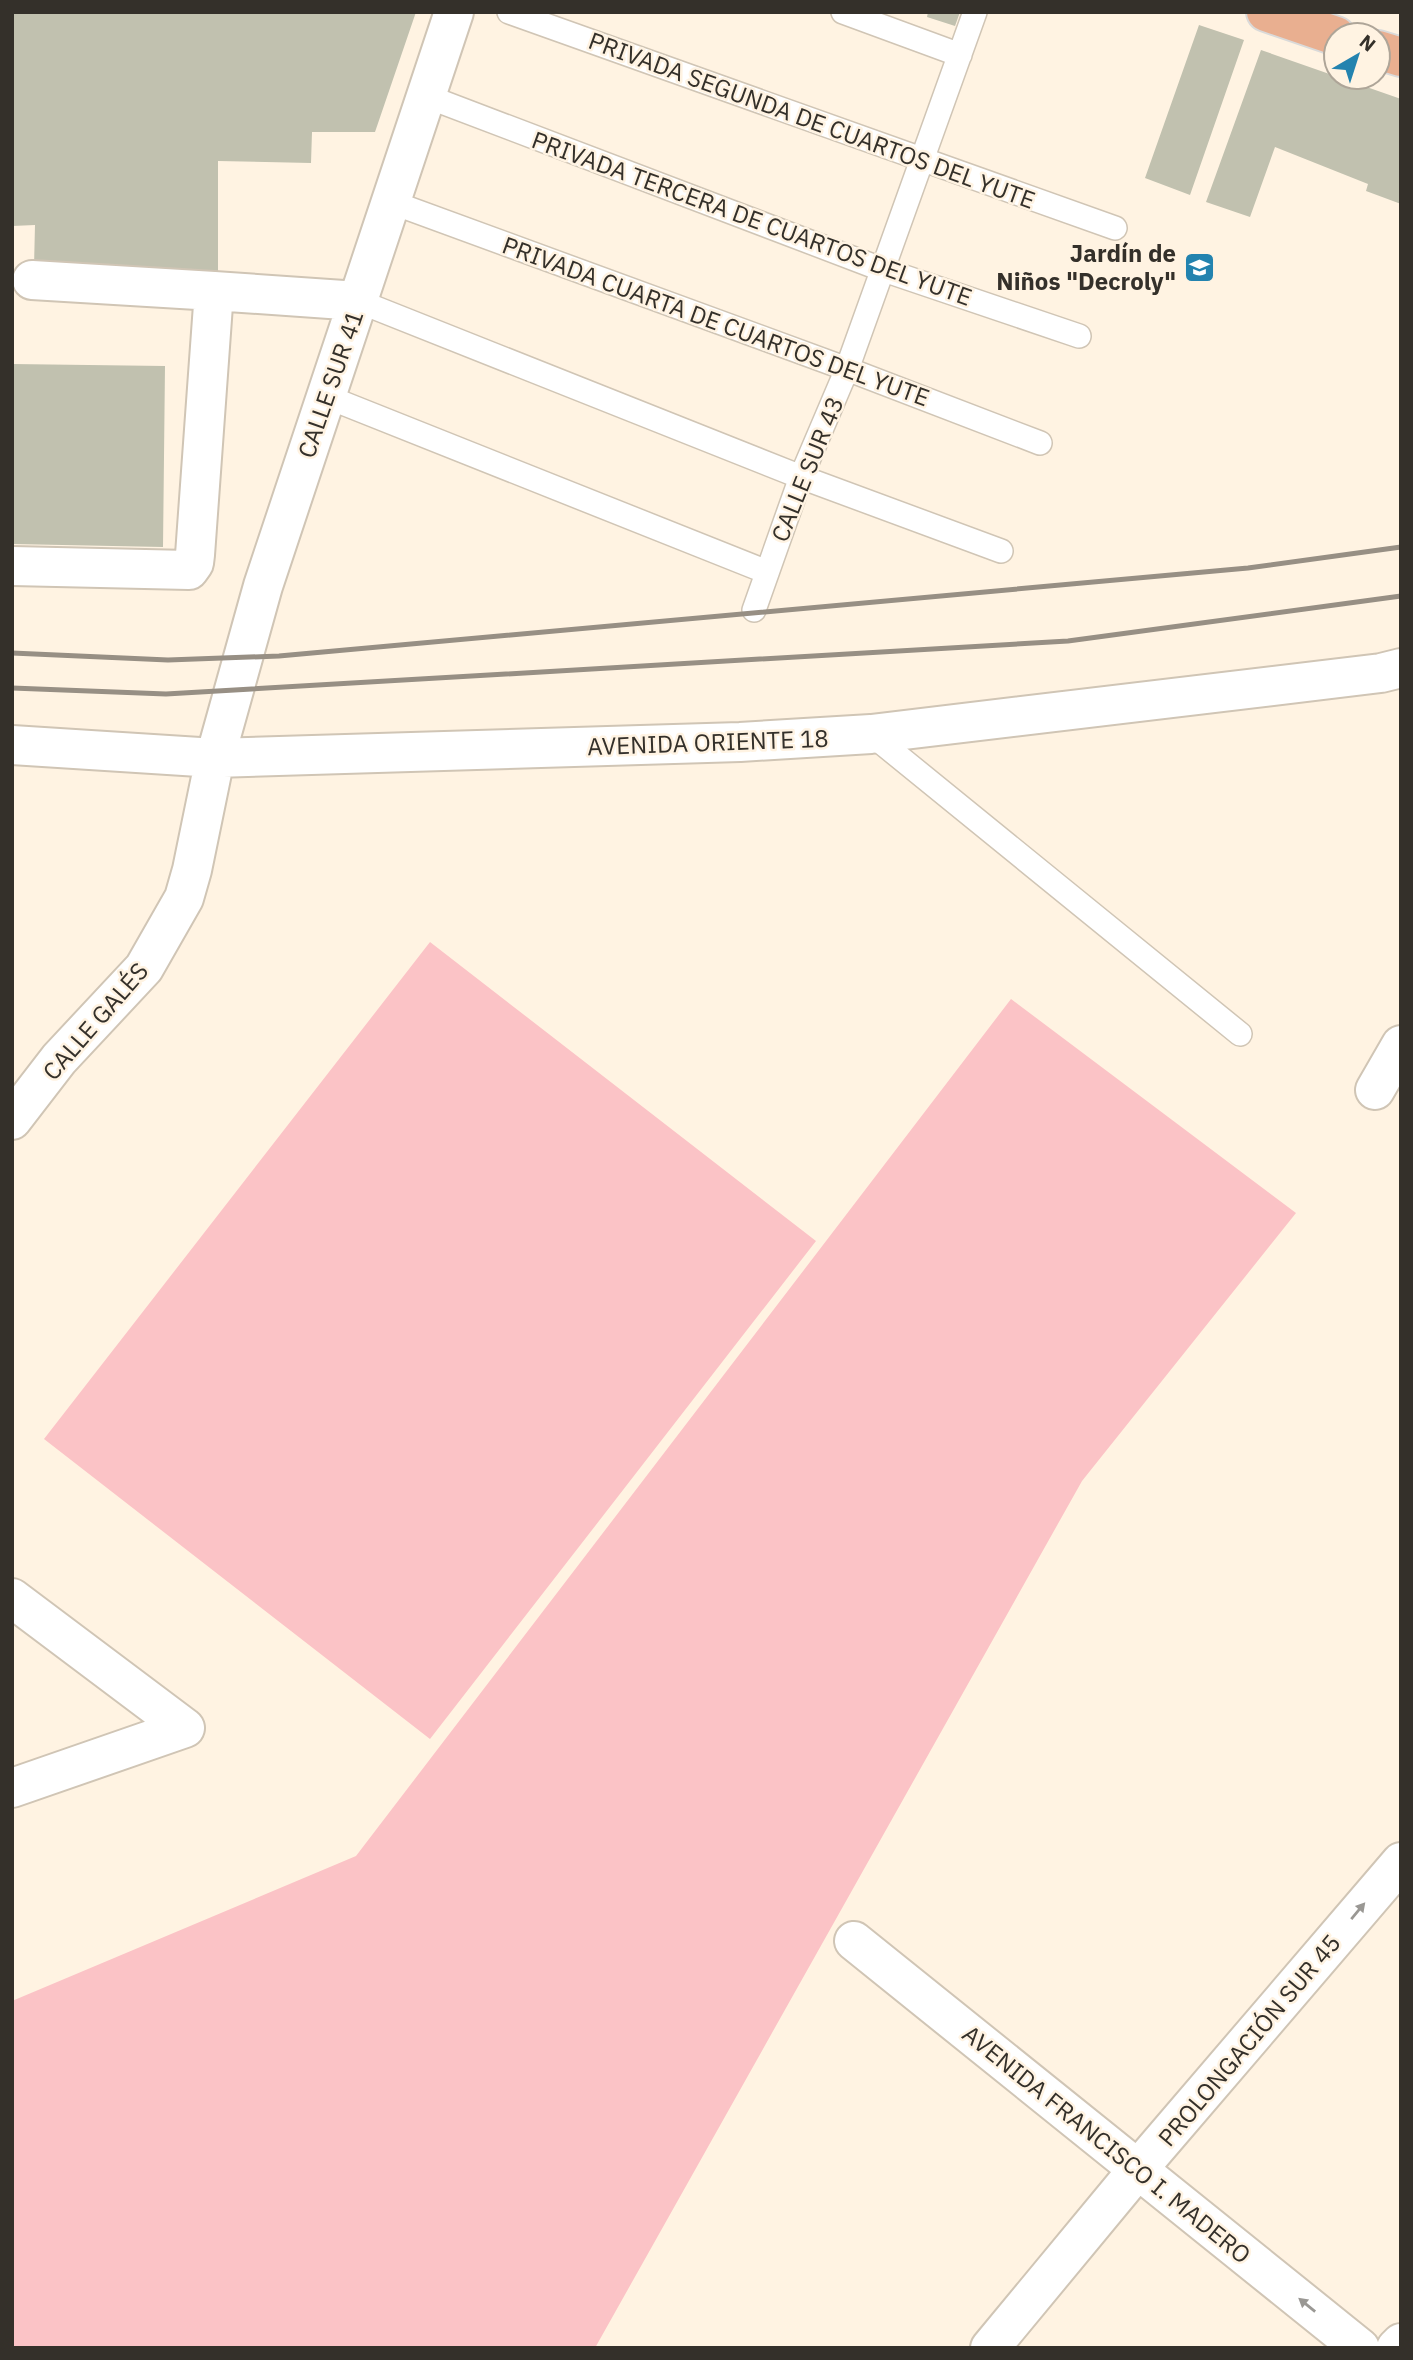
<svg xmlns="http://www.w3.org/2000/svg" width="1413" height="2360" font-family="'IBM Plex Sans',sans-serif">
<rect width="100%" height="100%" fill="#fff3e2"/>
<path fill="#fbc3c6" d="M430,942l386,299 -386,498 -386,-300z
M1011,999l285,214 -214,268 -487,867h-583v-347l344,-145z"/>
<path fill="#c1c1af" d="M12,12h404l-41,120h-63l-1,31 -93,-2v111l-184,-5 1,-42 -23,1z
M928,12h32l-5,14 -28,-9z
M1199,25l45,15 -54,155 -45,-17z
M1261,50l140,49v105l-35,-13 2,-7 -93,-37 -25,70 -44,-15z
M12,364l153,2 -2,181 -151,-3z"/>
<g fill="none" stroke-linecap="round" stroke-linejoin="round">
<defs>
<path id="service" d="M509,12l606,216
M843,12l117,43
M426,96l455,173 198,67
M391,202l456,167 193,74
M358,301l443,176 200,74
M325,396l442,176
M754,610l47,-133 46,-108 128,-357
M871,734l369,300"/>
<path id="minor" d="M32,280l182,11
M12,566l177,4 5,-7 1,-8 19,-264 144,10
M12,745l203,13 525,-16 131,-8 510,-61 20,-5
M1375,1090l26,-45
M12,1120l47,-61 85,-91 40,-70 8,-28 23,-112 48,-172 191,-574
M12,1598l173,130
M12,1788l173,-60
M854,1941l506,407
M990,2348l149,-180 262,-306
M1396,2348l5,-5"/>
<path id="primary" d="M1266,12l70,24
M1378,50l23,7"/>
</defs>
<use href="#service" stroke="#d0c5b5" stroke-width="26"/>
<use href="#minor" stroke="#d0c5b5" stroke-width="42"/>
<use href="#primary" stroke="#dadad9" stroke-width="42"/>
<use href="#service" stroke="#fff" stroke-width="23"/>
<use href="#minor" stroke="#fff" stroke-width="38"/>
<use href="#primary" stroke="#e9af90" stroke-width="38"/>
<path stroke="#978f84" stroke-width="5" d="M12,653l156,7 111,-4 969,-88 153,-21
M12,688l154,6 902,-53 333,-45"/>
</g>
<defs><path id="oneway-solid" d="M-6-.8H1V-3.2L6.5 0L1 3.2V.8H-6Z" transform="scale(1.75)"/></defs>
<g fill="#9a9894">
<use href="#oneway-solid" transform="translate(1358 1911) rotate(-50)"/>
<use href="#oneway-solid" transform="translate(1307 2305) rotate(-141)"/>
</g>
<defs>
<symbol id="school-square" viewBox="-11 -11 22 22"><rect x="-9" y="-9" width="18" height="18" rx="4" fill="#2383af" stroke="#fff3e2"/><path d="M0-5L7-2L0 1L-7-2ZM-4 1L0 2.5L4 1V4Q0 6-4 4Z" fill="#fff"/></symbol>
</defs>
<g fill-rule="evenodd">
<use href="#school-square" x="1182" y="250" width="35" height="35"/>
</g>
<g text-anchor="middle" dominant-baseline="central" stroke-width="5" stroke-linejoin="round" paint-order="stroke">
<g font-size="24" fill="#34302a" stroke="#fff3e2">
<text transform="translate(812 120) rotate(20)">PRIVADA SEGUNDA DE CUARTOS DEL YUTE</text>
<text transform="translate(752 218) rotate(20)">PRIVADA TERCERA DE CUARTOS DEL YUTE</text>
<text transform="translate(716 321) rotate(20)">PRIVADA CUARTA DE CUARTOS DEL YUTE</text>
<text transform="translate(330 384) rotate(-71)">CALLE SUR 41</text>
<text transform="translate(807 469) rotate(-68)">CALLE SUR 43</text>
<text transform="translate(708 742) rotate(-2)">AVENIDA ORIENTE 18</text>
<text transform="translate(95 1021) rotate(-49)">CALLE GALÉS</text>
<text transform="translate(1249 2040) rotate(-50)">PROLONGACIÓN SUR 45</text>
<text transform="translate(1107 2144) rotate(39)">AVENIDA FRANCISCO I. MADERO</text>
</g>
<g font-size="24" font-weight="bold" fill="#34302a" stroke="#fff3e2" text-anchor="end">
<text x="1176" y="253">Jardín de<tspan x="1176" dy="28">Niños "Decroly"</tspan></text>
</g>
</g>
<rect width="1413" height="2360" fill="none" stroke="#34302a" stroke-width="28"/>
<g transform="translate(1357 56) rotate(39)"><circle r="33" fill="#fff3e2" stroke="#aea598" stroke-width="2"/>
<path d="M0-5L12 26L0 18L-12 26Z" fill="#2383af"/>
<text y="-10" font-size="19" font-weight="bold" text-anchor="middle" fill="#34302a">N</text>
</g>
</svg>
